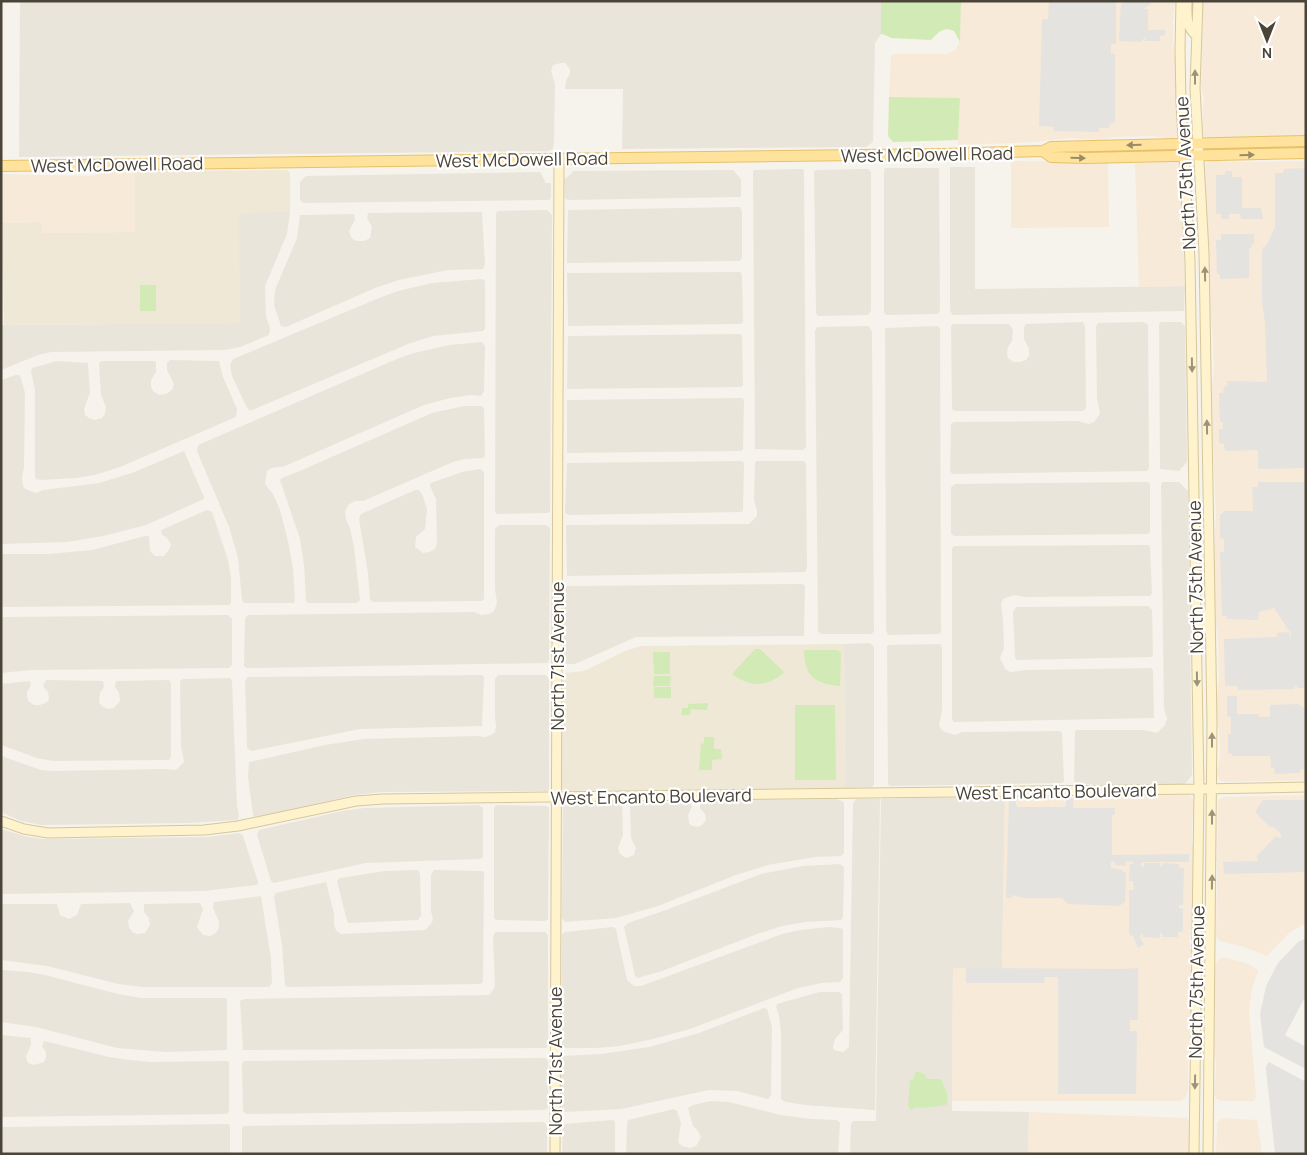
<svg xmlns="http://www.w3.org/2000/svg" width="1307" height="1155" font-family="Manrope,sans-serif">
<rect width="100%" height="100%" fill="#f6f3ec"/>
<path fill="#eae5da" d="M20,1h861v33l-6,9 -2,99 -7,5 -244,2 1,-60h-58l1,-9 4,-6v-5l-5,-6h-4l-8,2 -2,6 4,13 -1,59 -1,6 -5,2 -529,6z
M950,167h25v122l210,-3 -1,25 -231,4 -3,-4z
M885,168h54l1,142 -2,4 -52,1 -2,-3v-141z
M803,169l1,2 2,276 -3,3 -48,-1 -2,-277 1,-2z
M868,169l3,3v139l-3,4 -50,1 -2,-3 -2,-141 2,-2z
M733,170l8,9v18h-3l-170,3 -3,-2 -1,-18 10,-9z
M540,172l6,11h5v15l-2,2 -246,3 -3,-3v-18l6,-6z
M740,207l2,4v46l-2,4 -173,2 1,-53z
M547,210l5,5 -2,297 -2,1 -51,1 -2,-3 1,-298 2,-2z
M239,212h51l-3,22 -22,52 1,30 4,13 -1,6 -29,12 -15,3 -174,2 -13,3 -37,15v-45l238,-2z
M482,212l3,52 -2,5 -35,1 -49,10 -24,8 -89,39 -5,-1 -7,-21 1,-15 22,-52 3,-23 54,-1 1,6 -6,11 2,6 3,3 4,1h6l6,-3 2,-11 -5,-9 1,-5z
M740,272l2,2 1,48 -2,2 -173,2 -1,-53z
M482,279l3,2v48l-2,2 -50,5 -25,8 -158,67 -3,-3 -15,-32 -2,-11 3,-6 146,-61 19,-7 34,-8z
M1083,322l2,4 1,82 -3,3h-129l-2,-2 -1,-82 2,-3h56l4,6 -1,11 -4,6 -1,6 1,5 5,4h7l6,-2 3,-5v-6l-5,-10v-12l2,-3z
M1144,322l4,3 1,143 -2,3 -195,3 -2,-3 1,-47 3,-2 123,-1 12,3 5,-2 6,-8 -3,-16 -1,-71 2,-4z
M1161,322h20l4,4 2,136 -8,9 -19,-2 -1,-145z
M869,326l3,6 2,300 -3,2h-50l-3,-3 -3,-300 2,-4z
M938,326l2,3 1,303 -2,2 -51,1 -2,-5 -1,-302z
M741,334l1,2 1,49 -2,2 -174,2 1,-53z
M482,342l3,4 -1,45 -3,5 -10,-1 -21,3 -26,7 -139,61 -13,2 -5,3 -2,13 8,10 7,16 8,31 5,27 2,31 -1,4h-50l-2,-3 -4,-42 -4,-14 -5,-17 -32,-76 1,-6 199,-86 17,-6 35,-8z
M170,360l49,1 4,16 14,32 -1,8 -116,50 -25,8 -19,3 -35,2 -5,-1 -1,-3v-86l-4,-19 1,-3 25,-7 31,2 2,30 -6,16 1,6 4,3 6,2 7,-2 3,-4 1,-7 -5,-12 -2,-31 2,-3h53l2,1v10l-5,8v6l2,5 6,4 7,-1 6,-4 2,-6 -7,-14v-7z
M16,375h3l2,3 4,15 -1,75 -2,9 1,9 2,3 11,4 7,-3 56,-7 33,-10 52,-22 20,46v2l-58,26 -43,11 -36,6 -66,2v-164z
M742,398l2,2 -1,49 -2,2 -174,2v-53z
M464,406h17l3,2 1,48 -2,2 -18,1 -12,3 -90,39h-8l-7,4 -3,7 1,8 4,8 4,19 6,53 -3,3h-49l-2,-2 -2,-36 -4,-26 -20,-59 2,-2 20,-8 130,-57z
M742,461l2,2 -1,48 -2,1 -172,3 -4,-2 2,-50z
M756,461h48l2,3 1,104 -2,4 -238,4 -1,-51 183,-1 8,-8v-6l-3,-10 1,-37z
M480,469l3,2 1,2v126l-2,2 -109,1 -3,-2 -2,-27 -9,-54 2,-5 54,-24h4l3,4 5,15 -2,20 -9,8 -1,10 8,6 6,-1 6,-3 2,-6 -1,-44 -6,-13 1,-3 31,-11z
M1147,482l3,2v48l-3,2 -193,2 -3,-3v-46l4,-3z
M1162,482h17l9,9 4,284 -5,7 -3,2h-108l-2,-2 1,-51 2,-1h67l13,3 8,-8 2,-7 -3,-9 -3,-223z
M207,510l5,2 16,48 3,18v25l-2,2 -228,2v-53h47l44,-4 53,-14h4l1,15 5,5h9l6,-8 1,-4 -5,-7 -4,-2 -1,-5z
M499,525h47l4,3 -1,133 -2,2 -300,5 -3,-2 1,-48 3,-3 226,-3 7,3 8,-1 5,-3 3,-8 -2,-14v-60z
M1148,545l2,1 2,47 -2,3 -125,1 -11,-2 -11,4 -2,5 2,16 1,28 -4,10 5,11 5,3 16,-2 125,-2 2,2 1,48 -200,4 -2,-3v-170l2,-3z
M803,584l2,2 -1,50 -168,1 -61,27h-8l-4,-4 1,-72 3,-2z
M1148,606l4,4 1,45 -2,2 -134,3 -2,-2 -2,-46 3,-5z
M228,615l4,4v46l-3,3 -198,2 -30,3v-56z
M870,643l4,4v138l-2,2 -27,1 -1,-144z
M940,644l2,4v62l-3,16 4,5 12,4 7,-3 98,-1 2,2 2,48 -2,2 -172,3 -2,-2 -1,-138 2,-1z
M482,675l2,3 -2,48 -122,3 -109,22 -4,-3 -2,-67 3,-4z
M498,675h48l3,4v112l-166,1 -29,3 -73,17 -26,5 -2,-2 -5,-38 1,-15 76,-17 39,-6 112,-3 9,1 6,-2 4,-3 1,-6 -1,-8v-39z
M230,678l2,3 5,125 2,9 -1,5 -50,3 -147,2 -20,-4 -20,-9v-56l40,14 13,1 109,-2 13,1 8,-8 -3,-16 -1,-65 3,-2z
M46,680l57,1 1,6 -4,6 -1,10 4,4 5,2 6,-1 6,-7 -1,-8 -4,-6 1,-6 53,-1 2,3v74l-2,3 -117,1 -15,-3 -36,-13v-61l29,-3 1,4 -4,7v5l2,5 5,3h6l7,-3 2,-3 -1,-7 -5,-6z
M914,798h91l-3,170h-49l-1,143 77,1 -1,42h-178l1,-30 2,-3h23l5,-322z
M836,799l6,2 2,2v50l-3,3 -26,1 -47,8 -32,10 -78,31 -42,12 -51,4 -3,-4 1,-112 3,-2 54,-2 2,2 1,31 -5,13 2,6 6,4 8,-3 2,-7 -5,-10 -1,-33 3,-2h57l2,4 -4,8 1,7 1,3 7,2 4,-1 5,-6 -1,-6 -5,-6v-3l1,-3 3,-1z
M856,799h24l-5,311 -70,-5 -19,-3 -4,-2 -1,-2v-65l-2,-17 -3,-9 1,-3 43,-12h19l3,2 1,36 -8,9 -2,8 1,3 9,2 6,-5 4,-244z
M479,805l4,3v49l-3,2 -114,4 -92,20 -3,-2 -14,-46 2,-5 83,-19 22,-3z
M496,805l51,1 2,2 -1,111 -3,2 -49,-1 -2,-2v-110z
M1,829l27,8 16,2 163,-2 33,-4 3,3 15,46 -1,3 -53,6 -203,3z
M840,864l4,3 -1,50 -2,3 -36,2 -23,4 -25,8 -95,37 -24,7 -3,-2 -11,-49 4,-4 38,-13 95,-36 42,-8z
M418,870l2,4 1,41 -3,5 -69,3 -2,-2 -10,-40 3,-3 45,-7z
M434,870l48,1 2,1 -1,110 -3,2 -193,3 -2,-2 -3,-40 -8,-48 2,-4 50,-11 8,32v11l2,5 5,4 84,-4 5,-5 3,-5 -2,-9v-36z
M261,896l10,63 1,24 -3,4h-127l-24,-3 -71,-18 -46,-6v-56h56l3,11 9,4 8,-4 4,-11 49,-1 4,8 -6,10 1,6 3,5 5,2 8,-1 5,-8 -1,-7 -5,-6v-8l56,-1 3,6 -6,18 6,8 7,1 6,-3 3,-5v-6l-6,-14 1,-6z
M613,927l3,2 11,51 7,6h7l141,-52 18,-4 29,-3 11,1 3,1v49l-3,4 -18,1 -24,5 -108,41 -37,10 -33,7 -23,2h-32l-3,-3v-111l3,-2z
M495,932h50l3,3v110l-2,3 -303,2 -3,-49 4,-2 245,-4 6,-8 -2,-50z
M1,970l27,2 17,3 73,19 23,4h85l1,3v49l-61,2 -49,-4 -81,-21 -35,-5z
M764,1008l3,1 5,18 -1,68 -3,4 -31,-8 -28,-1 -88,19 -57,3 -3,-3 -1,-49 3,-4 38,-2 48,-7 50,-14z
M1,1035l30,3v6l-5,13 2,6 6,2 10,-3 2,-5v-5l-4,-6 2,-5 65,16 21,3 20,2 77,-1 2,1v49l-2,3 -226,3z
M545,1058l3,3v47l-3,2 -299,4 -3,-3 -1,-47 2,-3z
M711,1101l17,1 53,13 30,4 26,1 3,3 -2,31h-212l1,-29 1,-5 46,-11 3,2 4,12 -3,19 4,4 8,2 6,-2 5,-9 -3,-6 -5,-5 -5,-18 5,-3z
M613,1120l2,2v32h-53l1,-30z
M543,1122l4,3v29h-305v-26l2,-2z
M228,1124l2,2v28h-229v-27z"/>
<path fill="#f7ead8" d="M961,1h214l-2,20v20l2,17 4,76 -7,5 -20,-3 -38,1 -15,3 -31,-2 -34,4 -76,3 2,-47 -71,-1 2,-41 3,-2h53l9,-5 4,-8z
M1203,1h103v135l-97,2 -5,-2 -2,-6 2,-32 -3,-10z
M1011,161l97,1 1,65 -98,1z
M1212,161l29,1 65,-1v619l-81,2 -5,-1 -3,-6 3,-19 -1,-25 -3,-17 3,-38 -1,-37 -3,-20 -1,-65 2,-38 -4,-87v-38l2,-28 -2,-37 -3,-20 -1,-70 -4,-66 1,-7z
M1181,162l4,124 -46,1 -4,-124z
M135,171v61l-94,1v-11l-38,1v43h-2v-92l89,2 18,-4z
M1188,795l6,5 -2,25v17l2,8 -1,79 -4,11 4,16 -2,77 -3,25v33l-3,7 -5,3h-228l1,-133h49l3,-170z
M1306,795v128l-17,10 -22,23 -23,-9 -25,-6 -3,-5 2,-135 5,-4z
M1224,957l25,7 9,7 -6,18 -3,21 7,86 -2,5h-33l-4,-2 -3,-4 2,-22v-12l-2,-11 1,-86 3,-4z
M1029,1112l158,6 3,6v30h-162z
M1222,1118l35,2 5,34h-46l1,-28v-3z"/>
<path fill="#efe8d6" d="M287,170l3,3v39l-51,1 1,110 -236,2 -2,-102 39,-1 1,11 93,-1v-61z
M844,644l1,144 -274,3h-6l-4,-3 2,-110 2,-5 19,-2 41,-20 16,-5z"/>
<path fill="#d2eab5" d="M881,1h80l-1,41 -6,-11c-11,-5 -16,2 -23,9l-40,-2 -6,-3 -4,-1z
M889,97l71,1 -2,42 -65,2 -5,-6z
M140,285h16v26h-16z
M755,649h5l24,23c-16,16 -35,15 -52,2z
M804,650h32l5,2 -1,34c-25,-2 -36,-10 -36,-36z
M653,652h17v11h-17z
M654,663h16v11h-16z
M654,676h17l-1,10h-17z
M654,687h17v11h-17z
M708,703l-1,7 -16,-1 -1,6h-8v-7h6v-4z
M795,705h40l1,75h-41z
M704,737h10v12h7l1,10 -10,1v10h-13l2,-26 3,-1z
M916,1071l8,3 3,5h14c3,10 10,16 5,26l-24,3 -5,-1 -7,3v-3h-2l2,-27h3z"/>
<path fill="#e5e3e0" d="M1049,1h67v43h-5v10h4v68l-5,2 -1,4h-10v4l-45,-1v-4l-15,-1 3,-107h6z
M1124,1h27v3l-8,5h5v21h17v5l-5,1v5h-15v-4l-4,5 -22,-1 2,-38h3z
M1306,168v300l-48,1v-19l-33,1 -1,-7 -5,-1v-14h4v-7h-3l-1,-29h4l1,-6 4,-2 -1,-4 40,1 -2,-59 -3,-22v-48l1,-6 3,-1 9,-19v-54h8l1,-4z
M1225,171h7v6h10v31h19l2,11h-22l-1,-5h-11v5h-8v-5h-5v-39h9z
M1221,234h33v10h-2l-1,4 -2,1v29l-29,1v-5h-3l-1,-34h5z
M1258,482h48v206h-8l-3,-3 -1,4 -56,1 -1,-4h-12l-1,-47 53,-2v-4l12,-1v4l2,1 -1,-6 -3,-3 -13,-20 -15,4 -1,8 -31,-1 -1,-3h-4l-2,-64h4v-13l-4,-1v-24h3v-3h30l-1,-24h6z
M1227,696h10v18h21l1,3h11v-12l28,-1 8,5v63l-4,-3 -2,1v3l-25,1 -1,-6h-3l-1,-12h-38v-2l-4,-1v-19h3v-17l-4,-1z
M1009,798h7v7l2,2h46l2,-2v-7h7v8l1,2h41v6l-3,1v40l77,-1v8h-46l-2,1v3l3,2v-5h16l1,4h1l1,-4 16,1v4h5l-1,37h-4v3l4,1v23h-5v5h-16v-4h-2v5l-17,-1 -1,-4 -2,3 2,6 3,2 -7,4 -5,-12 -4,-1v-45h5l-1,-9h-4l1,-17h3v-2l-7,-1v5l-11,-1 -1,-4 -3,1v6l11,2 4,4 -1,28 -6,4 -51,-2 -6,-6h-38l-12,-3 -1,3h-5z
M1263,800h43v72l-82,2 -1,-12 34,-1 1,-2 -2,-2 20,-21 3,2 2,-1v-3l-7,-7h-4l-15,-15z
M1306,938v62l-2,-1 -19,36 21,12v17l-2,4 -40,-21 -4,-33 6,-28 12,-23 20,-21z
M966,968l155,1 17,-1v52h-8v11h7l-1,63h-78v-117h-13l-1,6h-78z
M1269,1062l37,20v72h-31l-9,-84v-4z"/>
<g fill="none" stroke-linecap="round" stroke-linejoin="round">
<defs>
<path id="secondary" d="M1181,1l-1,48 1,54 9,158 9,528 -5,365
M1187,1c0,13 -2,26 10,35
M1198,1l-3,87 9,165 8,469 -4,432
M1201,611l3,17 6,2
M1,821l23,8 24,4 156,-3 34,-4 118,-25 27,-2 816,-10 107,-2
M555,1154l4,-995"/>
<path id="primary" d="M1043,151l8,6 35,1 220,-5
M1,166l943,-12 99,-3 8,-4 255,-6"/>
</defs>
<use href="#secondary" stroke="#d6c79b" stroke-width="11"/>
<use href="#primary" stroke="#e6c16a" stroke-width="12"/>
<use href="#secondary" stroke="#fff3cd" stroke-width="9"/>
<use href="#primary" stroke="#ffe39c" stroke-width="10"/>
</g>
<defs><path id="oneway-solid" d="M-6-.8H1V-3.2L6.5 0L1 3.2V.8H-6Z" transform="scale(1.25)"/></defs>
<g fill="#9c937c">
<use href="#oneway-solid" transform="translate(1195 77) rotate(-90)"/>
<use href="#oneway-solid" transform="translate(1205 274) rotate(-91)"/>
<use href="#oneway-solid" transform="translate(1192 365) rotate(89)"/>
<use href="#oneway-solid" transform="translate(1207 427) rotate(-91)"/>
<use href="#oneway-solid" transform="translate(1197 679) rotate(89)"/>
<use href="#oneway-solid" transform="translate(1212 740) rotate(-90)"/>
<use href="#oneway-solid" transform="translate(1212 817) rotate(-90)"/>
<use href="#oneway-solid" transform="translate(1212 882) rotate(-89)"/>
<use href="#oneway-solid" transform="translate(1195 1082) rotate(91)"/>
</g>
<g fill="#9c8c66">
<use href="#oneway-solid" transform="translate(1134 145) rotate(179)"/>
<use href="#oneway-solid" transform="translate(1247 155) rotate(-1)"/>
<use href="#oneway-solid" transform="translate(1078 158) rotate(1)"/>
</g>
<g text-anchor="middle" dominant-baseline="central" stroke-width="4.5" stroke-linejoin="round" paint-order="stroke">
<g font-size="18" fill="#4b4439" stroke="#fff">
<text transform="translate(927 154) rotate(-1)">West McDowell Road</text>
<text transform="translate(522 159) rotate(-1)">West McDowell Road</text>
<text transform="translate(117 164) rotate(-1)">West McDowell Road</text>
<text transform="translate(1185 173) rotate(-93)">North 75th Avenue</text>
<text transform="translate(1195 577) rotate(-91)">North 75th Avenue</text>
<text transform="translate(557 656) rotate(-90)">North 71st Avenue</text>
<text transform="translate(1056 791) rotate(-1)">West Encanto Boulevard</text>
<text transform="translate(651 796) rotate(-1)">West Encanto Boulevard</text>
<text transform="translate(1196 982) rotate(-89)">North 75th Avenue</text>
<text transform="translate(555 1061) rotate(-90)">North 71st Avenue</text>
</g>
</g>
<rect width="1307" height="1155" fill="none" stroke="#4b4439" stroke-width="5"/>
<g transform="translate(1267 40) rotate(180)" stroke="#ffffff" stroke-width="4" paint-order="stroke">
<path d="M0-4L9 19L0 12L-9 19Z" fill="#4b4439"/>
<text y="-8" font-size="14" font-weight="bold" text-anchor="middle" fill="#4b4439">N</text>
</g>
</svg>
